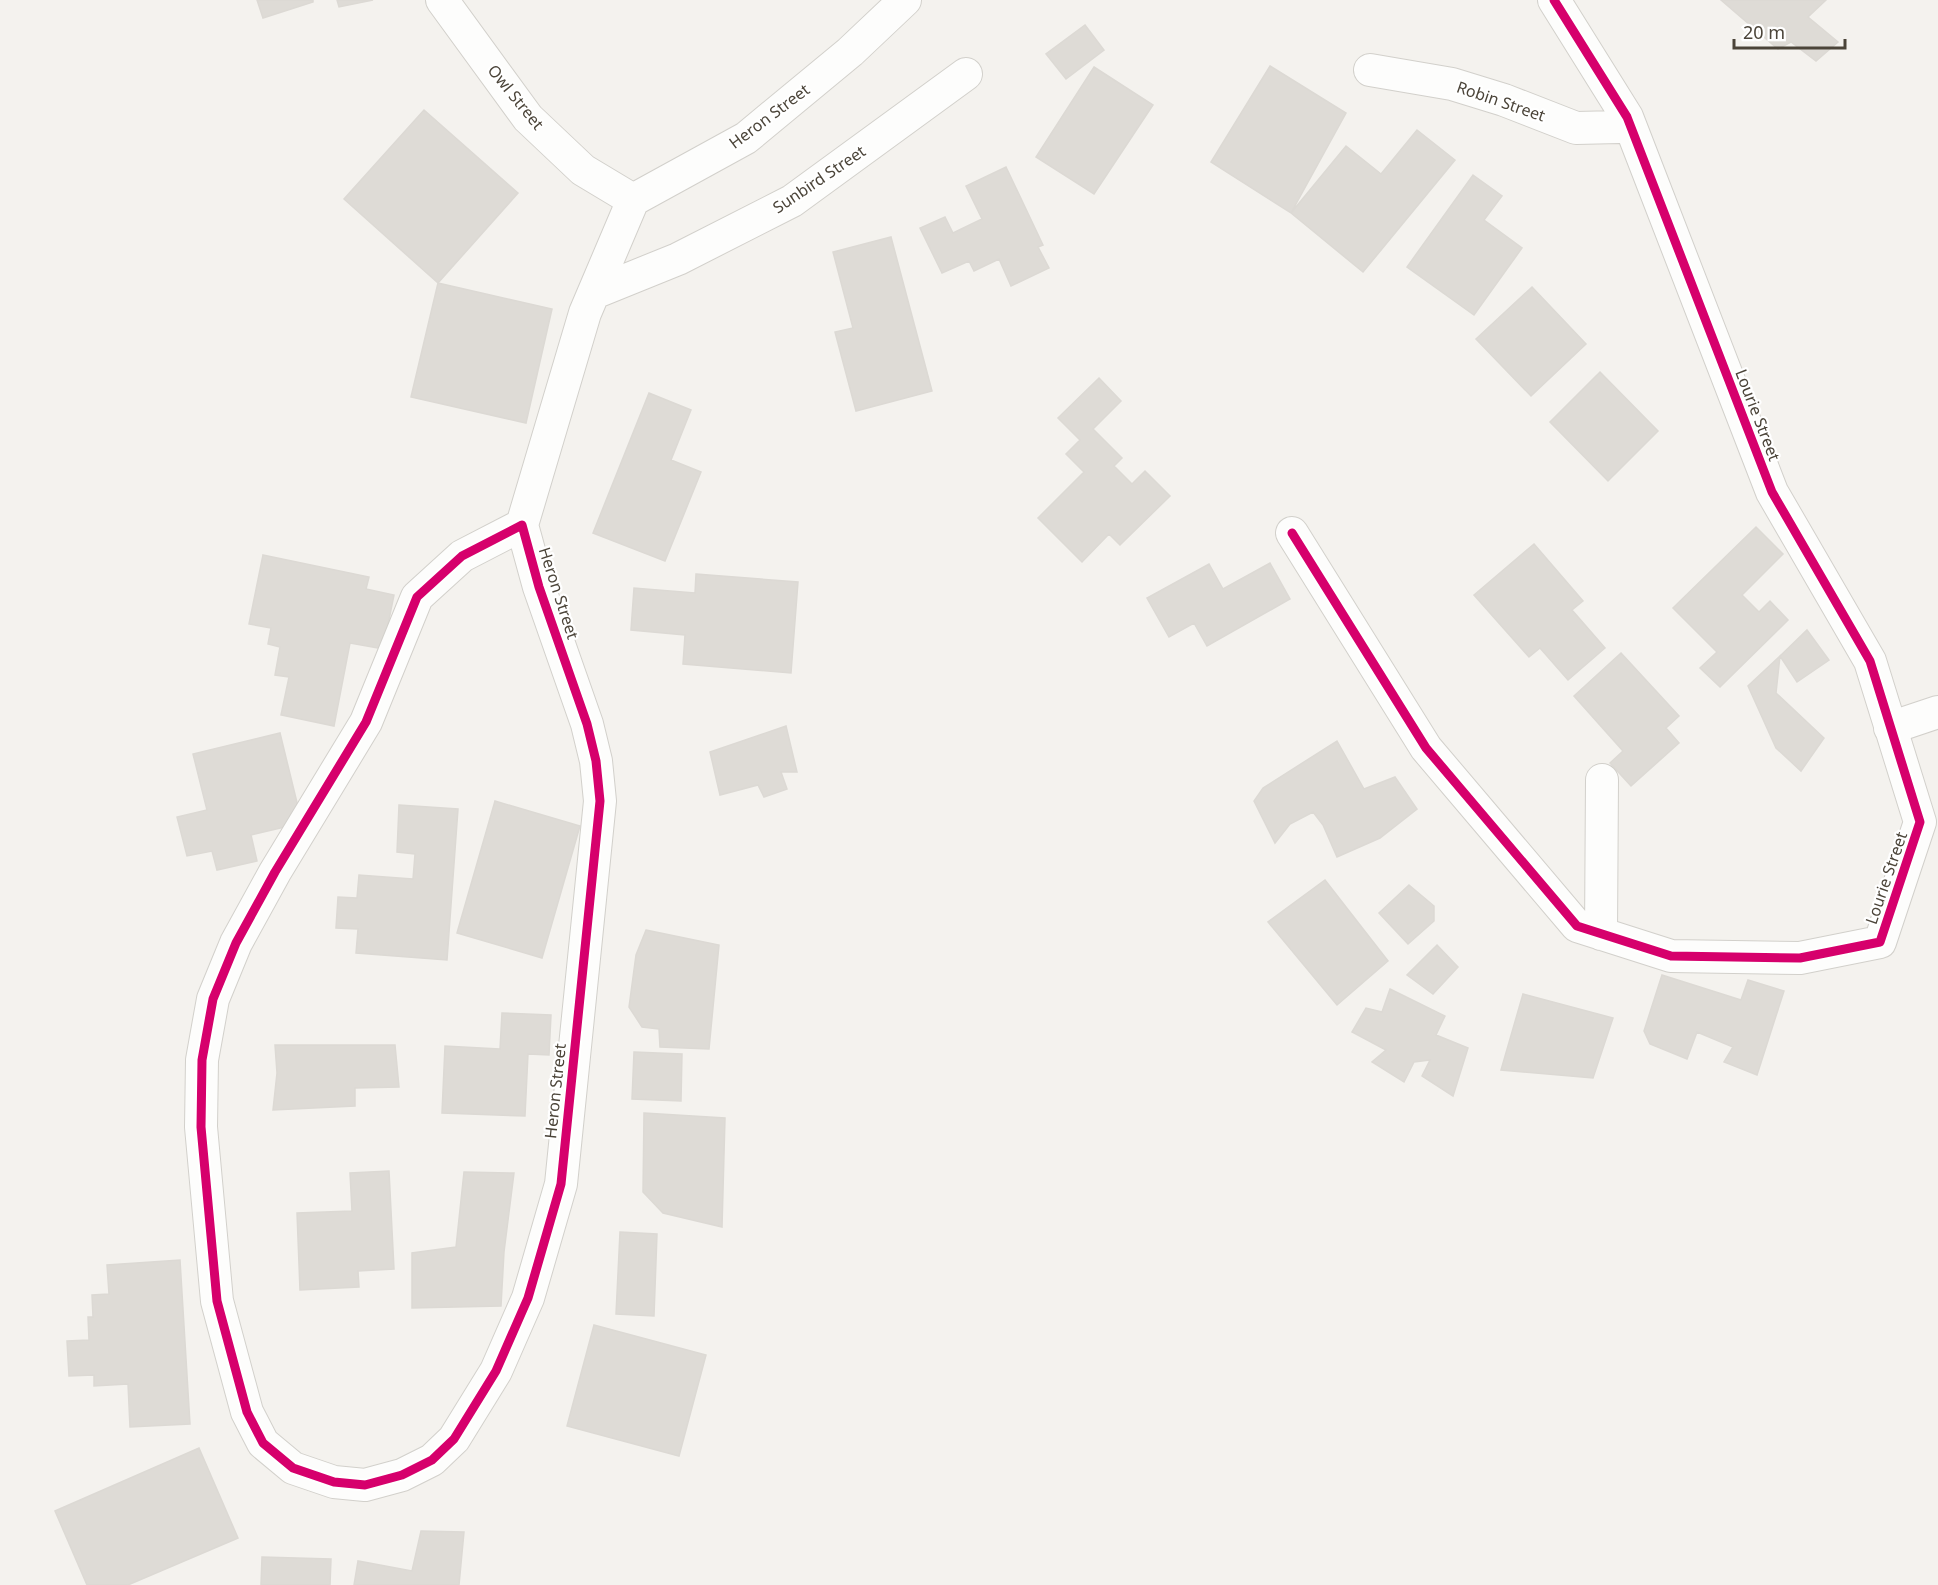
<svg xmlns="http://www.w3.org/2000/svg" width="1938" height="1585" font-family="'Noto Sans',sans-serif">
<rect width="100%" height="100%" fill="#f4f2ee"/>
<path fill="#dedbd6" stroke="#dcd9d4" stroke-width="1.5" d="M257,0h56v2l-50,16z
M337,0h36l-34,7z
M1721,0h105l-18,17 30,25 -22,19 -25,-19 -13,7z
M1085,25l19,25 -38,29 -20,-25z
M1270,66l76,47 -55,100 -80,-51z
M1094,67l59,38 -59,89 -58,-37z
M424,110l94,83 -80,90 -94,-84z
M1417,130l38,30 -92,112 -72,-59 55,-67 35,28z
M1006,167l37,78 -5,2 11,21 -38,18 -12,-27 -25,12 -5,-10 -27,12 -22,-45 25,-11 8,16 29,-14 -16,-33z
M1473,175l29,21 -18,24 38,28 -48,67 -67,-48z
M891,237l41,154 -76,20 -21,-79 18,-4 -20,-76z
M438,283l114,26 -26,114 -115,-26z
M1532,287l54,57 -55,52 -55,-57z
M1600,372l58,59 -50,50 -58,-59z
M1099,378l22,23 -28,28 29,29 -8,8 18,18 13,-13 25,25 -50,49 -11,-11 -27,28 -44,-44 46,-46 -18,-18 14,-14 -22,-22z
M649,393l42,17 -20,50 30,12 -36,89 -72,-28z
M1756,527l27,27 -41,41 17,17 11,-11 18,19 -68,67 -20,-19 17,-16 -44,-44z
M1534,544l49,57 -11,9 33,38 -37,32 -28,-32 -11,9 -55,-62z
M263,555l106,22 -3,12 28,6 -11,54 -33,-6 -16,83 -53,-11 8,-38 -14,-2 5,-28 -12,-3 3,-16 -22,-4z
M1270,563l20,36 -83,47 -13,-23 -25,14 -22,-39 62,-34 14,25z
M696,574l102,8 -7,91 -108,-9 2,-29 -54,-5 3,-42 61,5z
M1807,630l22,30 -32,22 -17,-26z
M1621,653l58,63 -13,12 13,15 -48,43 -21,-23 13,-12 -49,-55z
M1780,656l-4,37 48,45 -23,33 -25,-23 -28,-62z
M786,726l11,46h-16l6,17 -23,8 -6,-12 -38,10 -10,-43z
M280,733l22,90 -51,12 6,26 -40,9 -5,-19 -25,5 -10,-39 30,-7 -14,-56z
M1337,741l27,48 31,-12 22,32 -37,29 -43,19 -14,-32 -10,-13 -23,12 -15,19 -21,-42 9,-13z
M495,801l85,25 -38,132 -85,-25z
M399,805l59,4 -11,151 -91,-7 2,-24 -22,-1 2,-31 19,1 2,-23 54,4 2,-25 -18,-2z
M1325,880l63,81 -51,44 -69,-83z
M1409,885l25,21v15l-26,23 -29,-31z
M646,930l73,15 -10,104 -49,-2 -1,-18 -17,-2 -13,-20 7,-52z
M1437,945l21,22 -25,27 -26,-19z
M1662,975l79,25 7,-20 36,11 -27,84 -33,-13 9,-15 -36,-15 -10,27 -37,-15 -6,-13z
M1390,989l55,27 -9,19 32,13 -15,48 -31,-20 8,-16 -16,2 -10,20 -32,-20 14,-12 -34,-18 14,-24 16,4z
M1523,994l90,24 -20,60 -92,-8z
M502,1013l49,2 -2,40 -21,-1 -3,62 -83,-3 3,-67 55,3z
M275,1045h120l4,42 -44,1v18l-82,4 4,-37z
M634,1052l48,2 -1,47 -49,-2z
M644,1113l81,5 -3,109 -59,-14 -20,-21z
M389,1171l5,98 -36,2 1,16 -59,3 -3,-77 55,-2 -2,-38z
M464,1172l50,1 -10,79 -3,54 -89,2v-55l44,-6z
M620,1232l37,2 -3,82 -38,-2z
M180,1260l10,164 -60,3 -2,-43 -34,2v-11l-25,1 -2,-35 22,-1 -1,-23h5l-1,-22 17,-1 -2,-29z
M594,1325l112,30 -27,101 -112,-30z
M199,1448l39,90 -110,47h-41l-32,-74z
M421,1531l43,1 -5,53h-105l4,-24 54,10z
M262,1557l69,2 -1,26h-69z"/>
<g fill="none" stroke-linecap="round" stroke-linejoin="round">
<defs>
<path id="street" d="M442,0l86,118 55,52 50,30
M1370,70l82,14 52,16 72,28 43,-1 8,-10
M594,293l84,-34 114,-58 174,-127
M522,525l17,62 48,137 9,37 4,40 -39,383 -33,114 -32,73 -42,68 -22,21 -30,15 -37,10 -31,-3 -41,-14 -30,-25 -16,-31 -30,-111 -16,-174 1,-67 11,-61 23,-56 39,-71 91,-150 51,-125 45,-41z
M522,525l63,-212 48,-113 113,-62 104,-86 55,-52
M1292,533l134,215 151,178 94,30 129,2 80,-16 40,-120 -50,-161 -98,-169 -145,-375 -73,-117
M1890,728l48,-16
M1601,934l1,-154"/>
</defs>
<use href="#street" stroke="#d2d0cb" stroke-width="34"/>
<use href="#street" stroke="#fdfdfc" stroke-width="32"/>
<defs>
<path id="cycleway" d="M522,525l17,62 48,137 9,37 4,40 -39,383 -33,114 -32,73 -42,68 -22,21 -30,15 -37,10 -31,-3 -41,-14 -30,-25 -16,-31 -30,-111 -16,-174 1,-67 11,-61 23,-56 39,-71 91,-150 51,-125 45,-41z
M1292,533l134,215 151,178 94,30 129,2 80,-16 40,-120 -50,-161 -98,-169 -145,-375 -73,-117"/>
</defs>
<use href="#cycleway" stroke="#fff" stroke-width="13"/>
<use href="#cycleway" stroke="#d6006c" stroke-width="9"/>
</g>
<g text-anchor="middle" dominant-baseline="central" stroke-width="4.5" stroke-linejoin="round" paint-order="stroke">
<g font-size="16" fill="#4b4439" stroke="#fff">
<text transform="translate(516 97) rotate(51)">Owl Street</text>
<text transform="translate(1501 101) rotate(19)">Robin Street</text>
<text transform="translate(769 116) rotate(-37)">Heron Street</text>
<text transform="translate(819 179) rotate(-34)">Sunbird Street</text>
<text transform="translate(1758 415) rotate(69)">Lourie Street</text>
<text transform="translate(559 593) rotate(72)">Heron Street</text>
<text transform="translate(1886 878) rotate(-71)">Lourie Street</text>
<text transform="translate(555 1091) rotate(-84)">Heron Street</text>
</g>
</g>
<path d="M1734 39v9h111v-9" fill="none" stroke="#4b4439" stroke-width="3"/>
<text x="1743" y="39" font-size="18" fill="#4b4439" stroke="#ffffff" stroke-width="4.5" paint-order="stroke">20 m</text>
</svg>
